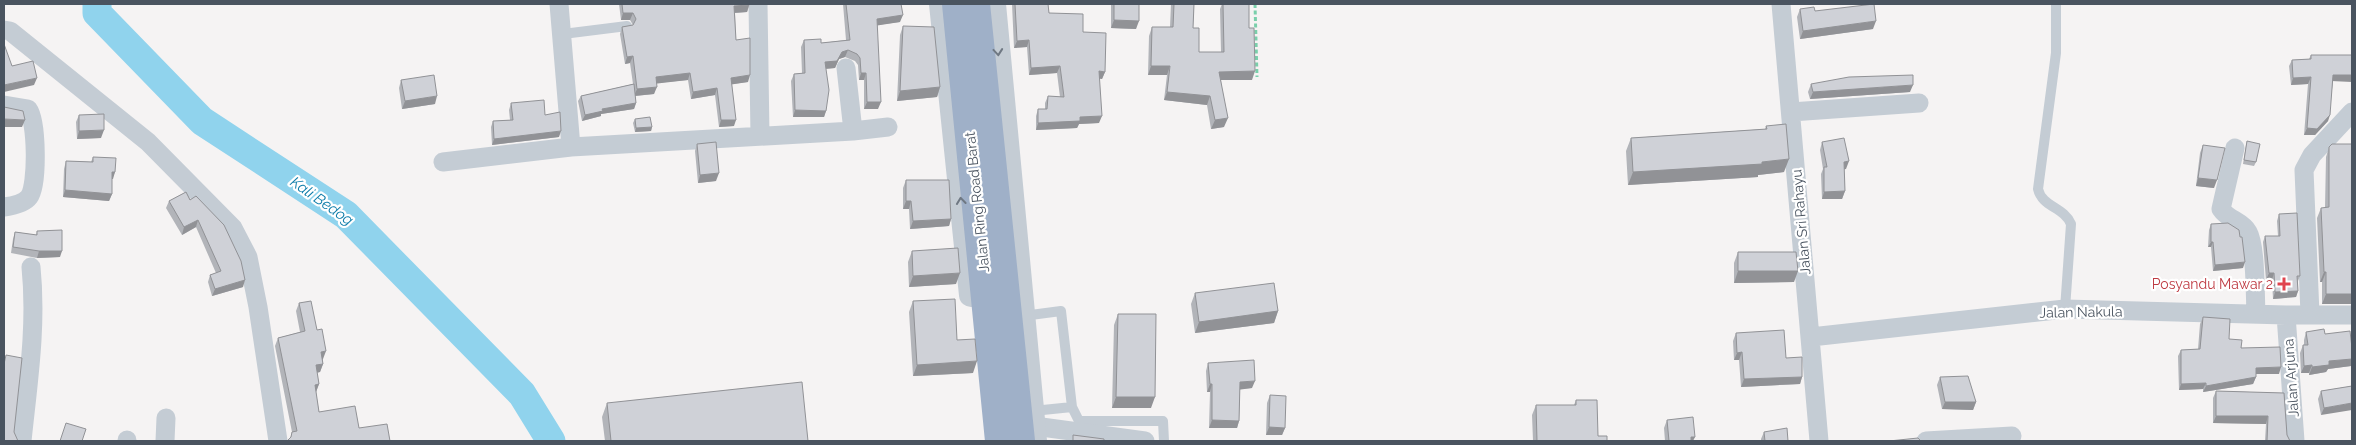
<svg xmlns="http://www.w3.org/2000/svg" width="2356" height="445" font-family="Raleway,sans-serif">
<rect width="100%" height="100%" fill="#f5f3f3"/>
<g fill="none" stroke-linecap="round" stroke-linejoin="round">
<path stroke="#90d3ed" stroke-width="29" d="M97,4v9l105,108 144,94 176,179 29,47"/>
<path stroke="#7acfab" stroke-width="3" stroke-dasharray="4 2.5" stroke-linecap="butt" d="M1255,4l2,73"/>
<path stroke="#c4ccd4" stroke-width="10" d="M2056,4v49l-18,136c4,18 26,18 33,35l-6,85
M563,34l64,-8
M1023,316l38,-5 11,96 7,14h84l1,20
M1033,411l39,-4"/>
<path stroke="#c4ccd4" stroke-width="19" d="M559,4l12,143
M758,4l2,132
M1781,4l38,437
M4,30l6,1 138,111 85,86 15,29 10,50 20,134
M846,68l7,63
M4,105l24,4c9,12 10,76 1,88 -5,7 -18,9 -25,10
M1791,112l128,-9
M2235,148l-14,61c7,11 21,12 27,23 8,14 7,64 8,82
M443,162l128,-15 282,-16 35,-4
M2310,314l-6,-144 8,-15 40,-43
M2286,315l9,126
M1811,337l254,-28 221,6h66
M1034,426l111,15
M22,441c6,-58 15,-115 9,-174
M127,441v-1
M165,441l1,-23
M1926,441l86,-5"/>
<path stroke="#c4ccd4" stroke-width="24" d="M941,4l30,291
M994,4l41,437"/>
<path stroke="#9fb0c8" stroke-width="28" d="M956,4l43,437
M976,4l45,437"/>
</g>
<path fill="#b2b4b9" d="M619,4h131l-3,8 -12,1 1,27 12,42 -16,2 2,42 -15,1 -4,-32 -24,4 -3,-19 -32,3 -2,11 -19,2 1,7 -2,6 -33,5v2l-19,5 -4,-20 3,-5 52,-12 -3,-21 -5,1 -5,-30 2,-7 11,-2 -3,-5h-9z
M843,4h58l-1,18 -23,3 1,84h-14v-29h-5l-1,-15 -3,-4 -10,-4 -6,2 -4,9 -9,1v42l-2,6h-31l-2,-36 3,-7 8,-1 -1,-26 3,-7 17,3 25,-3z
M1012,4h36l1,9 34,19 22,40 -3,7 -3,-1v45l-20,1 -2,4 -41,2v-14l2,-7h7v-6l3,-7 12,1 -3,-24 -28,2 -2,-28 -13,1z
M1111,4h28l-3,25 -25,-1z
M1171,4h23l-1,24 6,24h22l-1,-43 2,-5h1l26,24 3,52h-31l3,47 -13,2 -4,-24 -43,-5 3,-25h-19l1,-39 3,-9h18z
M1800,9l15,2 58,18 -73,10 -3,-22z
M903,26l37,61 -3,10 -40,4 3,-66z
M2311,55l22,27 -5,39 -13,14h-11l4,-51 -17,1 -2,-19 3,-6 17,-1z
M401,80l34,24 -33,5 -3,-21z
M1811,84l99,8 -100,7 -2,-7z
M511,103l34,12 14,22 -67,8 -1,-18 2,-6 17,-1 -1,-10z
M79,115l22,23 -24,1 -1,-17z
M635,119l17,8 -1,4 -16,1 -2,-9z
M1766,126l18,46 -26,3v2l-130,8 -2,-34 5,-13 134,-9z
M2247,141l9,21 -2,4 -11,-2 3,-19z
M1822,142l24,27h-2l1,22 -3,8h-20l-1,-25 2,-5 -3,-19z
M697,144l19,37 -18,2 -3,-32z
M2352,144v160h-30v-22h-2l-3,-64 4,-10h4l1,-51 3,-10z
M2203,145l11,43 -18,-2 4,-33z
M93,157l22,15 -3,7v15l-3,7 -46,-4 1,-28 2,-8 25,1z
M906,180l45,39 -2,7 -39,3 -1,-20h-6v-21z
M186,192l57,95 -31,9 -4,-14 2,-7 6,-2 -20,-46 -14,8 -16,-27 3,-7z
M2279,214l21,62 -2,5v10l-2,6 -23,2 -1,-19h-6l-3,-38 2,-6h13l-1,-15z
M2211,224l32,44 -30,3 -2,-24h-3l1,-17z
M37,231l23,26 -23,1 -26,-5 2,-14 2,-7 21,3z
M912,251l44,33 -47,3 -1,-25z
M1738,252l56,30 -60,1v-20z
M1195,293l83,18 -4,12 -79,10 -4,-29z
M913,301l44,39 16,33 -60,3 -4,-64z
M299,303l24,56v5l-3,8 -3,1 2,11 -3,8 3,20 40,16 -69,11 2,-7 -17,-86 3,-8 22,-6 -4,-21z
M1118,314l33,94h-39l2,-83z
M2203,317l26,22 50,35h-23v3l-3,7 -50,8v-3l-24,1 -1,-34 3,-6 17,-1 2,-25z
M2306,332l19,2 27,14v13l-1,5 -23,3 -2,3 -17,3v-2h-8l-1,-20 3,-8h1v-5z
M1736,333l50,25 16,19 -2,7 -59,3 -2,-27h-5l-1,-19z
M1208,363l44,25 -12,1 -1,32 -2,7h-28l1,-36h-3l-1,-21z
M1940,377l36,25 -3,8 -31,-1 -5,-24z
M2352,386l-31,29 -3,-16 3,-8z
M2216,391l68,2 3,42 3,6h-25l1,-17 -53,-1v-25z
M1270,395l15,33 -3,7h-16l1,-32z
M1576,400l22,36 9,5h-74l-1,-26 4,-10h38z
M607,403l201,38h-203l-3,-24z
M1667,420l26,21h-28l-1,-13z
M1764,432l24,9h-27v-2z"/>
<path fill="#919296" d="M749,5l-2,7 -15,1 2,-7z
M623,13h10l-3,7h-9z
M903,15l-3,7 -26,4 3,-7z
M1114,20l25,1 -3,8 -25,-1z
M1876,21l-3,8 -73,10 3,-8z
M1029,40l-2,7 -13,1 3,-7z
M848,50l-3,7 -6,2 -4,9 -13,1 3,-7 17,-10z
M633,56l-3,7 -5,1 2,-7z
M1060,66l-3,7 -28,2 2,-7z
M1151,66h19l-3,9h-19z
M1099,71l6,1 -3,7 -6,-1z
M1255,71l-3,9h-36l3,-8z
M690,73l-2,7 -35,4 3,-7z
M861,73h5l-2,7h-5z
M750,75l-2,7 -20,3 3,-7z
M2333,75h19v7l-21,-1z
M2311,77l-3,7 -17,1 2,-7z
M37,78l-3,7 -30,7v-7z
M1913,85l-3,7 -100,7 3,-7z
M657,87l-3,7 -20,2 3,-7z
M940,87l-3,10 -40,4 3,-10z
M717,88l-2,7 -24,4 2,-7z
M1167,92l43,4 -3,9 -43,-5z
M437,96l-2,8 -33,5 3,-8z
M867,102h14l-3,7h-14z
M636,103l-2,6 -33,5v2l-19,5 3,-6 17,-6z
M795,110l31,1 -2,6h-31z
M2330,115l-2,6 -13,14h-11l3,-7z
M1102,116l-3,7 -20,1 -2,4 -41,2 2,-7 42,-6z
M1228,118l-4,9 -13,2 4,-9z
M4,119l21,1 -3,7h-18z
M721,120h15l-2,6 -15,1z
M652,127l-1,4 -16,1 1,-4z
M104,130l-3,8 -24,1 2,-8z
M561,131l-2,6 -67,8 2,-6z
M1789,159l-5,13 -26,3v2l-130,8 5,-13 129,-10z
M1849,161l-3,8 -5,1 3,-8z
M112,172h3l-2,7h-4z
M719,173l-3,8 -18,2 2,-8z
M2198,178l19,2 -3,8 -18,-2z
M65,190l47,4 -3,7 -46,-4z
M1845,191l-3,8h-20l2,-7z
M906,201h5l-2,8h-6z
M951,219l-2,7 -39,3 3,-8z
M198,220l-2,7 -14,8 2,-8z
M2211,242h2l-2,5h-3z
M39,251h23l-2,6 -23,1z
M2245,262l-2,6 -30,3 2,-6z
M1738,271h60l-4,11 -60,1z
M2324,272h2l-4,10h-2z
M960,273l-4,11 -47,3 4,-11z
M2269,273h5l-2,7h-6z
M245,280l-2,7 -31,9 3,-7z
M2298,291l-2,6 -23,2 2,-7z
M2326,294h26v10h-30z
M1278,311l-4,12 -79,10 4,-11z
M326,351l-3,8 -5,1 3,-8z
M1742,352l-3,8h-5l3,-7z
M2352,359v2l-1,5 -23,3 -2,3 -17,3 3,-8 17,-6z
M977,361l-4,12 -60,3 4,-11z
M323,364l-3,8 -7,1 3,-8z
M2312,365l-3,8h-8l3,-7z
M2281,367l-2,7h-26l3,-6z
M1802,377l-2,7 -59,3 3,-8z
M2256,377l-3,7 -50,8 3,-6z
M1255,381l-3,7 -15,2 3,-8z
M2206,383l-3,6 -24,1 2,-6z
M319,384l-3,8 -4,1 3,-8z
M1210,384h2l-2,8h-3z
M1116,397h39l-4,11h-39z
M1945,402h31l-3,8 -31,-1z
M2352,403v7l-31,5 3,-7z
M2216,416h52l-2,8 -53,-1z
M1212,420l27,1 -2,7h-28z
M1269,427l16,1 -3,7h-16z
M1691,437h4l-2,4h-4z"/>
<path fill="#cfd1d7" stroke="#919296" d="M622,4h128l-1,1 -15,1 2,34 14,-2v37l-19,3 5,42h-15l-4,-32 -24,4 -3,-19 -34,4 1,10 -20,2 -4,-33 -6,1 -5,-30 11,-2 3,-6 -3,-6h-10z
M846,4h55l2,11 -26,4 4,83h-14l-1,-29h-5l-1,-15 -3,-4 -9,-4 -6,2 -5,9 -12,1 4,28 -3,21 -31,-1 -1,-36 11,-1 -1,-33 17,-1v4l29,-3z
M1015,4h33l1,9 34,1v18l23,1 -1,39 -6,-1 3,45 -22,1v4l-42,2v-14h9l1,-13 16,1 -4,-31 -29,2 -2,-28 -12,1z
M1114,4h25v17l-25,-1z
M1174,4h20l-1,24h6v24h25l-1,-48h26v24h5l1,43 -36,1 9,46 -13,2 -5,-24 -43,-4 3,-26h-19l1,-39h21z
M1874,4l2,17 -73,10 -3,-22 14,-2 1,4z
M903,26l31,1 6,60 -40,4z
M4,44l8,22 21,-5 4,17 -33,7z
M2311,55h41v20h-19l-3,40 -13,14 -10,-1 4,-51 -18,1 -1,-18 19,-1z
M434,75l3,21 -32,5 -4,-21z
M1913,75v10l-100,7 -2,-8 38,-7z
M634,84l2,19 -34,6 1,2 -18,4 -4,-19z
M544,100l1,15 15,-3 1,19 -67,8 -1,-18 20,-1 -2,-17z
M4,107l19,4 2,9 -21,-1z
M104,114v16l-25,1v-16z
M650,117l2,10 -16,1 -1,-9z
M1786,124l3,35 -27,3v2l-129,8 -2,-34 136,-9 -1,-3z
M1844,138l5,23 -5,1 1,29 -21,1v-25h3l-5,-25z
M2247,141l13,3 -4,18 -12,-2z
M716,142l3,31 -19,2 -3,-31z
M2332,144h20v150h-26v-22h-2l-3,-64 8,-1v-60z
M2203,145l22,3 -8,32 -19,-2z
M93,157l23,1 -1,14h-3v22l-47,-4 1,-29 27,1z
M906,180h43l2,39 -38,2 -2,-20h-5z
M186,192l4,8 6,-4 28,29 17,36 4,19 -30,9 -5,-14 11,-4 -23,-51 -14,7 -15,-26z
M2297,213l3,63h-3l1,15 -23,1 -1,-19h-5l-4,-37h15l-1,-22z
M2228,223l11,7 1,7h2l3,25 -30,3 -2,-23h-2v-18z
M62,230v21h-23l-26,-4 2,-15 22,3v-4z
M958,248l2,25 -47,3 -1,-25z
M1738,252h58l2,19h-60z
M1274,283l4,28 -79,11 -4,-29z
M955,299l2,41 18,-1 2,22 -60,4 -4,-64z
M311,301l6,29 5,-1 4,22 -5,1 2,12 -7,1 3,19 -4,1 4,27 36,-6 4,22 28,-4 3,17h-103l4,-4 1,-5 5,-1 -19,-93 27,-7 -6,-28z
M1118,314h38l-1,83h-39z
M2203,317l27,2 -1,20 13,1 -1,8 39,-1 1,20 -25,1v9l-50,9v-3l-25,1v-34l19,-1z
M2324,329l1,5 25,-3 2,17v11l-23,2v4l-17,2v-2l-8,1 -1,-21h5l-2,-13z
M1784,330l2,28 16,-1v20l-58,2 -2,-27 -5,1 -1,-20z
M6,355l16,3 -8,74 4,9h-14v-77z
M1254,360l1,21 -15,1 -1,39 -27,-1v-36h-2l-2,-21z
M1968,376l8,26h-31l-5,-25z
M802,382l6,59h-197l-4,-38z
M2352,386v17l-28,5 -3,-17z
M2216,391l68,2 3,42 3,6h-23l1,-25h-52z
M1270,395l16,1 -1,32 -16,-1z
M1576,400h21l1,36h9v5h-70l-1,-36h40z
M1693,417l2,20h-4v4h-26h4l-2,-21z
M66,423l20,6 -4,12h-22z
M1787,428l1,13h-23l-1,-9z
M1073,435l31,4v2h-31z
M1918,438l3,3h-32z"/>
<defs><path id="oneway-chevron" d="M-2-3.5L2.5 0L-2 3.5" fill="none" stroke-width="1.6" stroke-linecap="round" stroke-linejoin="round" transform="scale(1.25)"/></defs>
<g stroke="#6f7883">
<use href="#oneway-chevron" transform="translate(998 52) rotate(85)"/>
<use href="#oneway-chevron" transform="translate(961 201) rotate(-96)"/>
</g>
<path fill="#e0444e" stroke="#fff" stroke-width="2" d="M2281.5 276.5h5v5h5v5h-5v5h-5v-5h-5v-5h5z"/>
<g text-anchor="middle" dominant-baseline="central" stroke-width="4.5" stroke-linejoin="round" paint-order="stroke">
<g font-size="14" fill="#4a5460" stroke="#fff">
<text transform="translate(977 202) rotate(-96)">Jalan Ring Road Barat</text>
<text transform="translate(1801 222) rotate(-95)">Jalan Sri Rahayu</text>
<text transform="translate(2081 312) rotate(-1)">Jalan Nakula</text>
<text transform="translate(2291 378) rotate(-94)">Jalan Arjuna</text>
</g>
<g font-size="14" fill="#be3a42" stroke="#fff" text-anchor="end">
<text x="2273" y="284">Posyandu Mawar 2</text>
</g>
<g font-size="15" font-style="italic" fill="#0d7ca9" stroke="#fff">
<text transform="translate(322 201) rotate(35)">Kali Bedog</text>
</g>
</g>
<rect width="2356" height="445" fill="none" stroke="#4a5460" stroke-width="10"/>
</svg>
